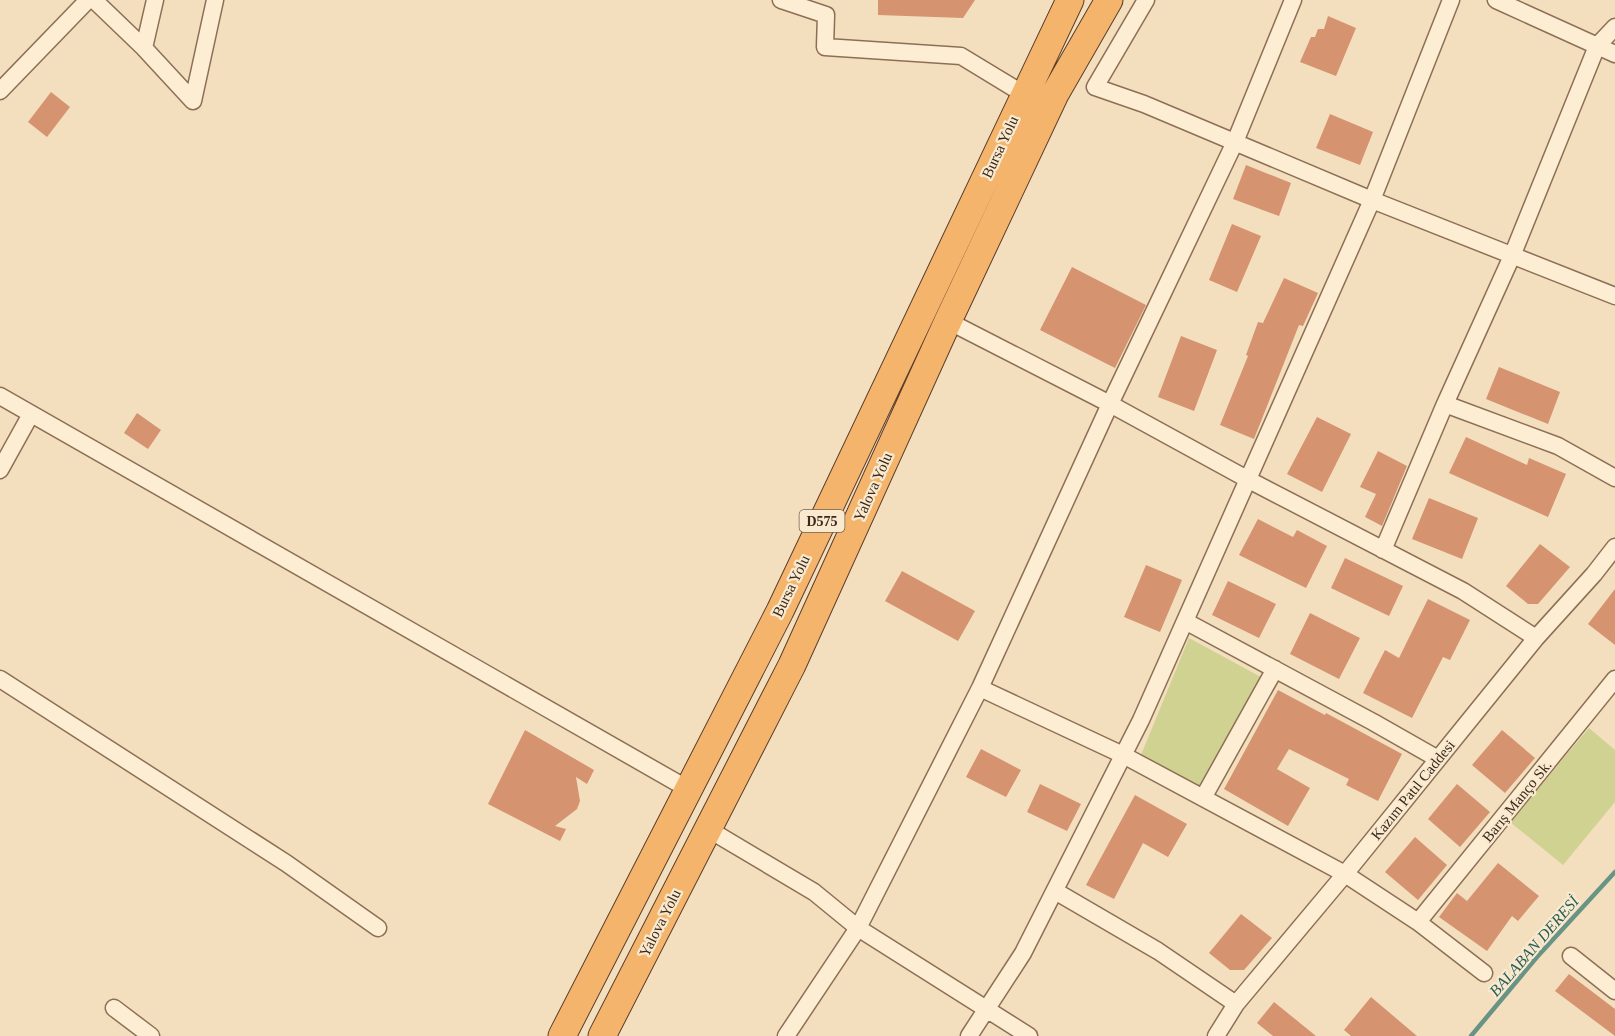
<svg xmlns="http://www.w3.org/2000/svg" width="1615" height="1036" font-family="Georgia,serif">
<rect width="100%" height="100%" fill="#f3dfbe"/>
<path fill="#cfd291" d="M1189,638l72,39 -63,111 -57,-33z
M1589,728l26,22v52l-52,63 -53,-43z"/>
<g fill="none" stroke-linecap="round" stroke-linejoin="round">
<path stroke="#689385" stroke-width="4.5" d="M1471,1036l66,-79 78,-85"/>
</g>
<path fill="#d59370" d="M878,0h97l-12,18 -85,-3z
M1328,16l28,12 -20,48 -36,-14 11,-25h4l3,-8h6z
M51,92l19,15 -23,30 -19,-15z
M1330,114l43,18 -13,33 -44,-17z
M1246,165l45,18 -12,33 -46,-17z
M1232,224l29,12 -24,56 -28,-12z
M1072,267l74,38 -31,63 -75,-38z
M1284,278l34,15 -15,33 -4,-1 -45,114 -34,-14 28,-69 -2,-1 12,-33 5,1z
M1181,336l36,14 -23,61 -36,-14z
M1499,367l61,25 -12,32 -62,-25z
M137,413l24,17 -13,19 -24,-16z
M1317,417l34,17 -29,58 -35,-18z
M1466,437l61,28 2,-7 37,16 -18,43 -99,-44z
M1378,451l29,15 -25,60 -17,-9 11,-23 -16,-7z
M1429,498l49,20 -16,41 -50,-20z
M1258,519l35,18 4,-7 30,16 -21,42 -67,-33z
M1540,544l30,23 -32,37h-10l-22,-18z
M1345,558l58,28 -14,30 -58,-28z
M1146,565l36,15 -22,52 -36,-15z
M902,571l73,40 -17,30 -73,-40z
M1228,581l48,23 -17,34 -47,-23z
M1615,589v56l-27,-21z
M1428,599l42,21 -20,40 -7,-3 -31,61 -49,-25 22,-43 14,8z
M1310,613l50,25 -21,41 -49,-25z
M1278,690l47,25 1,-2 76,41 -24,47 -32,-16 3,-6 -60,-30 -12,20 33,19 -22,38 -64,-37z
M525,730l69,40 -7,14 -11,-7 4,24 -3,8 -22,17 11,3 -6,12 -72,-37z
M1502,730l33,28 -30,35 -33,-28z
M981,749l40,21 -15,27 -40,-20z
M1040,784l41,20 -14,27 -40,-19z
M1457,784l33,28 -30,35 -32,-28z
M1135,795l52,29 -19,33 -25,-14 -29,56 -28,-14z
M1415,837l32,28 -29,35 -33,-28z
M1498,863l41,33 -21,25 -6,-5 -25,35 -48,-34 18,-24 10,8z
M1241,914l31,24 -28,32h-14l-21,-17z
M1569,974l46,35v27l-60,-45z
M1371,997l46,39h-66l-7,-6z
M1274,1002l42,34h-43l-16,-13z"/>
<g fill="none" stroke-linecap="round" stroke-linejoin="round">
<defs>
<path id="minor" d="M94,0l50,48 49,53 22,-101
M781,0l45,15 -1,32 136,9 64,39
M1146,0l-51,87 49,17 228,96 243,96
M1496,0l119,54
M144,48l11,-48
M0,91l88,-91
M948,321l162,83 137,75 216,112 73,47
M0,396l688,393
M1445,404l113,42 57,32
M0,470l31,-56
M1383,550l62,-146 67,-148 85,-210 18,-19
M1185,621l188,101 65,37
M0,679l286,184 92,65
M980,688l143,67 222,119 73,48 66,51
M1203,798l72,-129
M708,829l106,63 44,36 171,108
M1055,891l103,60 78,53
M1418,922l197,-243
M1571,956l44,35
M114,1008l37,28
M786,1036l72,-108 122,-240 130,-284 125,-262 58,-142
M969,1036l54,-83 118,-233 231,-520 79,-200
M1216,1036l20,-32 109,-130 191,-236 58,-64 21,-27"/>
<path id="trunk" d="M562,1036l218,-425 290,-611
M602,1036l190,-371 156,-344 107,-227 54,-94"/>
</defs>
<use href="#minor" stroke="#8d6f55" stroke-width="19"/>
<use href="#trunk" stroke="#5a3d2a" stroke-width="29"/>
<use href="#minor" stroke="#fcedd3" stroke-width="16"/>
<use href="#trunk" stroke="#f4b46c" stroke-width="27"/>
</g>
<g text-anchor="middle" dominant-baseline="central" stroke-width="4.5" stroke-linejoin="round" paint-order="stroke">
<rect fill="#f9eacf" stroke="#746251" stroke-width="1.5" x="799.5" y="510" width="45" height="22" rx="4.5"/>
<g font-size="14" font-weight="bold" fill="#3b281b">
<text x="822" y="521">D575</text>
</g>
<g font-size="15" fill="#3b281b" stroke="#f9eacf">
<text transform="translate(1000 147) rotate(-65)">Bursa Yolu</text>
<text transform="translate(873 487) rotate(-66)">Yalova Yolu</text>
<text transform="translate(791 586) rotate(-64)">Bursa Yolu</text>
<text transform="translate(1413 790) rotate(-51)">Kazım Patıl Caddesi</text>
<text transform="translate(1517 801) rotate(-51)">Barış Manço Sk.</text>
<text transform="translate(660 923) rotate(-63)">Yalova Yolu</text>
</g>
<g font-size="16" font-style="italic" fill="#295d56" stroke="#f9eacf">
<text transform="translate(1534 946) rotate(-49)">BALABAN DERESİ</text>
</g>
</g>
</svg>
